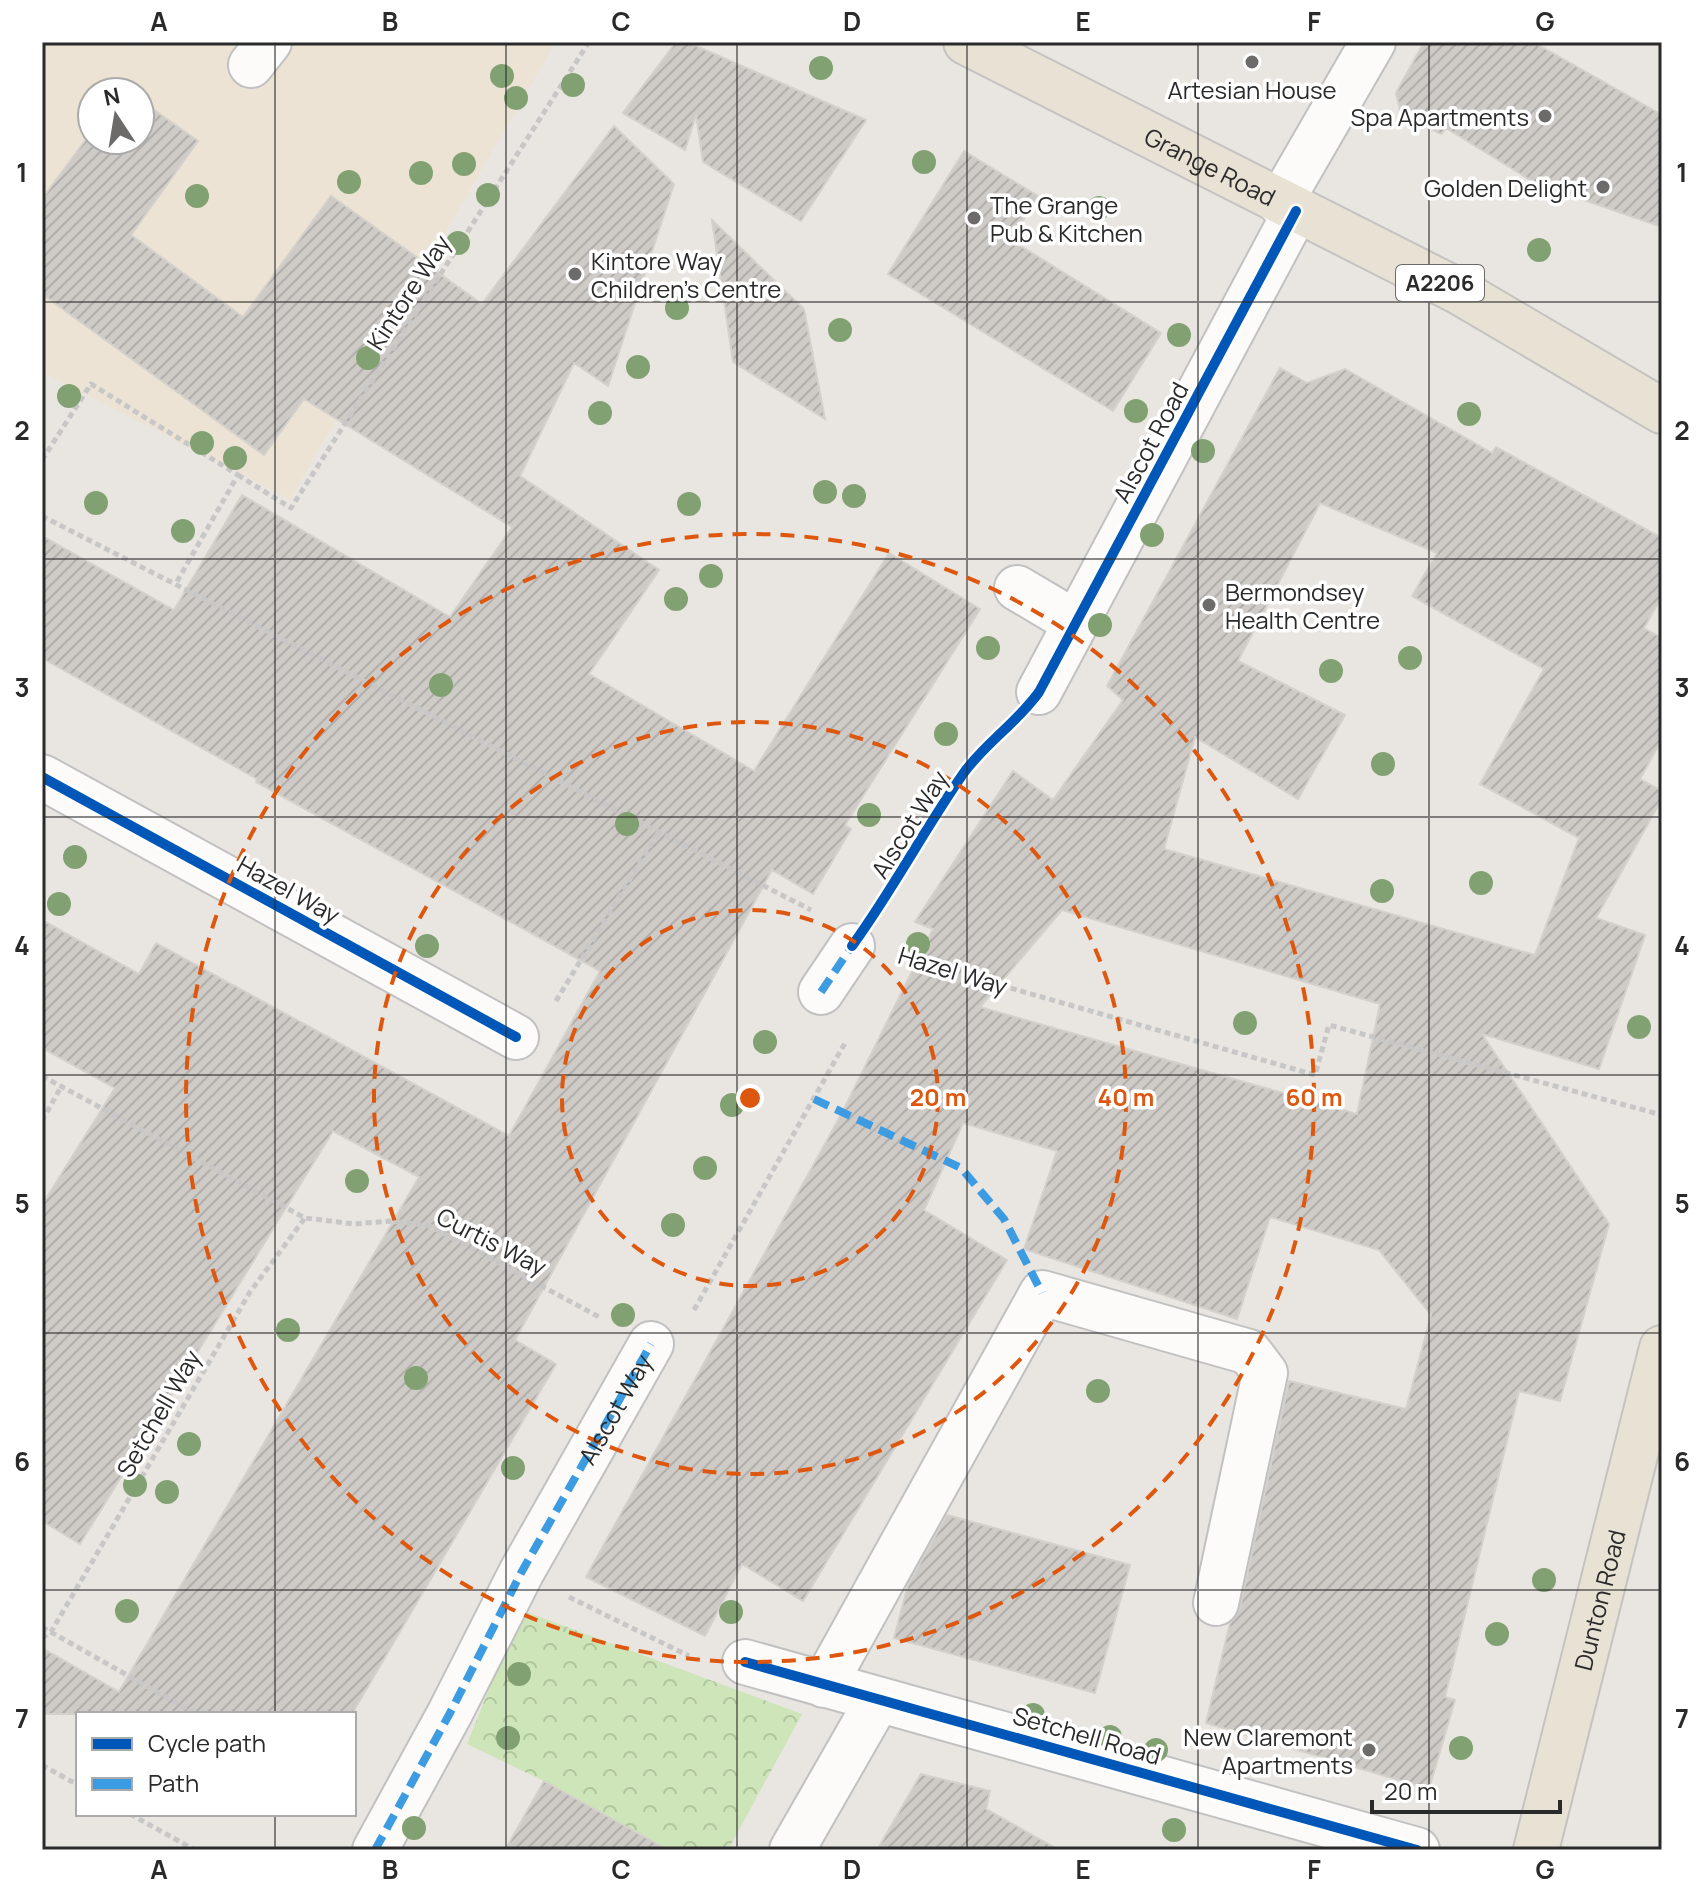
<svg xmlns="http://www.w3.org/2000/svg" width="1704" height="1892" font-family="Manrope,sans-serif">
<defs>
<pattern id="park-crowns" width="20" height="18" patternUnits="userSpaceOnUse" patternTransform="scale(2)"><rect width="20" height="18" fill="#cde5b8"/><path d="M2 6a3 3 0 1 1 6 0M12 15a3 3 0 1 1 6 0" fill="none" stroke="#b0c59e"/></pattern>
<pattern id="building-hatch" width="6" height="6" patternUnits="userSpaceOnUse" patternTransform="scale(2)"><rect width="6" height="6" fill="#cecbc7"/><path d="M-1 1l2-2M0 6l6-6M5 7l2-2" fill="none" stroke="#b1aeab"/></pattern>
</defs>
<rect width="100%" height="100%" fill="#e9e5e0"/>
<path fill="#ece3d4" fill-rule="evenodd" d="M42,42h78l11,5 4,-5h421l-266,457 -248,-127zM92,92h48v48h-48z"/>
<path fill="url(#park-crowns)" d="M521,1610l281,104 -74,136h-60l-124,-69 -77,-37z"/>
<path fill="url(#building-hatch)" stroke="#d4d1cc" stroke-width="2" fill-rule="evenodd" d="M676,42h11l179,78 -65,101 -98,-59 -7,-47 -11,35 -62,-37z
M1424,42h109l129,73v112l-127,-44 -89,-55 -5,6 -40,-20 -5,-21z
M140,100l58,41 -67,94 112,82 88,-121 151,108 132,-178 60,58 -66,202 -34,-23 -54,113 139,94 -70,104 165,97 135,-218 91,56 -135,216 6,4 -38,65 -41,-24 -257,470 41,24 -204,350h-310v-66l77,44 300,-515 -86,-46 -253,413 -38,-23v-316l73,-117 -73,-40v-128l97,54 17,-31 353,193 91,-165 -344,-189 1,-3 -215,-121v-122l132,74 68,-115 208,122 62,-90 -208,-128 -40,56 -222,-161v-95l50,-68v9h48z
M964,151l74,45 -27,44 150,93 -48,78 -225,-137z
M712,220l92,89 21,110 -92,-57z
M1280,368l27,15 38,-14 147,84 4,-6 166,91v58l-18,32 18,10v101l-22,40 22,12v7l-66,120 49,17 -46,134 -117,-35 127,190 -49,177 -41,-10 -74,306 10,3 -26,89 -223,-66 24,-100 10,-15 49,-227 117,28 25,-94 -52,-65 -109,-33 -33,102 -213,-70 33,-98 -94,-28 -39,87 83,50 -204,341 -61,-37 -37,72 -119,-59 256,-464 91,-184 -18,-7 98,-151 40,29 70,-100 -16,-14zM1320,503l117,50 -25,43 132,73 -64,115 99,54 -44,117 -371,-106 31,-112 103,62 47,-84 -107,-54zM1062,910l318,94 -23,110 -377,-107z
M947,1515l183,50 -35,128 -201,-55 14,-53z
M921,1774l69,17 -4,18 73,41h-182z
M544,1781l124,69h-163z"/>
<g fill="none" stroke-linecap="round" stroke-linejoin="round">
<defs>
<path id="minor" d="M251,65l18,-23
M1280,203l93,-161
M1017,588l59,35
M1039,692l257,-481
M42,777l474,260
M821,992l31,-46
M745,1662l672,188
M824,1685l218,-392 207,59 16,21 -49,230
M375,1850l75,-137 71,-140 130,-229
M792,1850l86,-150"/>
<g id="major">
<path id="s1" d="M966,42l492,249 204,120"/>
<path id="s2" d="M1536,1850l126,-502"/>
</g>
</defs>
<use href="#minor" stroke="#c2c1c2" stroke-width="48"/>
<use href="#major" stroke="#c4c3c1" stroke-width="48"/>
<path stroke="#c8c7c7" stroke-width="5" stroke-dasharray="6 4" stroke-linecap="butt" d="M42,460l49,-76 147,91 -63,110
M238,475l53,33 298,-466
M42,516l769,394
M905,958l410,117 14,-50 333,90
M556,1001l103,-170
M42,1076l263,142 49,6 38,-3 38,5 171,92
M42,1121l19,-34
M694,1310l151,-267
M569,1597l120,59
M42,1627l154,87
M42,1638l9,-6 199,-340 55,-74
M42,1765l36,20
M130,1814l65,36"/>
<use href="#minor" stroke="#fcfbfa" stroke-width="44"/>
<use href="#major" stroke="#e7e2d3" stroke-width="44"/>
<g stroke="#3d9ce1" stroke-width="8" stroke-dasharray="16 8" stroke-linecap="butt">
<path d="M821,992l31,-46"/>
<path d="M814,1099l147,69 43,51 38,74"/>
<path id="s3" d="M375,1850l75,-137 71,-140 130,-229"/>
</g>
<defs>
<path id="cycleway" d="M42,777l474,260
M852,946c40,-55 72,-116 111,-172 21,-30 54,-51 76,-82l257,-481
M745,1662l672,188"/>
</defs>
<use href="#cycleway" stroke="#fff" stroke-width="15"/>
<use href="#cycleway" stroke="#0057b8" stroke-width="10"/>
</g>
<g fill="#82a172">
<circle cx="821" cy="68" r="12"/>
<circle cx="502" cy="76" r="12"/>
<circle cx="573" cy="85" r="12"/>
<circle cx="516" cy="98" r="12"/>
<circle cx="924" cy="162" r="12"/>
<circle cx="464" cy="164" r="12"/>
<circle cx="421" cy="173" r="12"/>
<circle cx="349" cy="182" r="12"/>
<circle cx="488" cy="195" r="12"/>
<circle cx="197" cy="196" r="12"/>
<circle cx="1099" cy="208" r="12"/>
<circle cx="458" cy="243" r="12"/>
<circle cx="1539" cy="250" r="12"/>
<circle cx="677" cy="308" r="12"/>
<circle cx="840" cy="330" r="12"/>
<circle cx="1179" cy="335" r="12"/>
<circle cx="368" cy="358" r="12"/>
<circle cx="638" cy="367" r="12"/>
<circle cx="69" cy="396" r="12"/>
<circle cx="1136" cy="411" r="12"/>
<circle cx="600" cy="413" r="12"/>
<circle cx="1469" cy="414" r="12"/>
<circle cx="202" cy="443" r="12"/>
<circle cx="1203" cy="451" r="12"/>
<circle cx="235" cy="458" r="12"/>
<circle cx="825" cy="492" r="12"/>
<circle cx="854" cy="496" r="12"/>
<circle cx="96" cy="503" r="12"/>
<circle cx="689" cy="504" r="12"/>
<circle cx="183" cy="531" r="12"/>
<circle cx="1152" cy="535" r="12"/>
<circle cx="711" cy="576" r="12"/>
<circle cx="676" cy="599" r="12"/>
<circle cx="1100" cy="625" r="12"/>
<circle cx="988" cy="648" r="12"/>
<circle cx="1410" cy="658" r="12"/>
<circle cx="1331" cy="671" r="12"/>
<circle cx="441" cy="685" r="12"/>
<circle cx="946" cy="734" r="12"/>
<circle cx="1383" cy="764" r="12"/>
<circle cx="869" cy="815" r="12"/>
<circle cx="627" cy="824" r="12"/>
<circle cx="75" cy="857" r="12"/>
<circle cx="1481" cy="883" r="12"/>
<circle cx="1382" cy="891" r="12"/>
<circle cx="59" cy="904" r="12"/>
<circle cx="918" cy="944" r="12"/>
<circle cx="427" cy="946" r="12"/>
<circle cx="1245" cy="1023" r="12"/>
<circle cx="1639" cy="1027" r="12"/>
<circle cx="765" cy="1042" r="12"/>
<circle cx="732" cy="1105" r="12"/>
<circle cx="705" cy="1168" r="12"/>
<circle cx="357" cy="1181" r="12"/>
<circle cx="673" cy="1225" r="12"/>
<circle cx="623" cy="1315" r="12"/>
<circle cx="288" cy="1330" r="12"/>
<circle cx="416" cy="1378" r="12"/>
<circle cx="1098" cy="1391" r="12"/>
<circle cx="189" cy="1444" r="12"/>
<circle cx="513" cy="1468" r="12"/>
<circle cx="135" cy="1485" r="12"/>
<circle cx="167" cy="1492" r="12"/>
<circle cx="1544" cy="1580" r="12"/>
<circle cx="127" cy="1611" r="12"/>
<circle cx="731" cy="1612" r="12"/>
<circle cx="1497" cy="1634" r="12"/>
<circle cx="519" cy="1674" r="12"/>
<circle cx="1033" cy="1715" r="12"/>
<circle cx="1110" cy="1737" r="12"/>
<circle cx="508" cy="1738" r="12"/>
<circle cx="1461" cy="1748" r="12"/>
<circle cx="1156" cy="1750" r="12"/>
<circle cx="414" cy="1828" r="12"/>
<circle cx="1174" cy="1830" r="12"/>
</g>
<path fill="none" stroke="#2a2a2a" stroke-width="2" stroke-opacity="0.55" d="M275,42v1672M506,42v1808M737,42v1808M967,42v1808M1198,42v1808M1429,42v1808M42,302h1620M42,559h1620M42,817h1620M42,1075h1620M42,1333h1620M42,1590h1620M275,1814v36"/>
<g fill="none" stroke="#de570e" stroke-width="4" stroke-dasharray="14 10">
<circle cx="750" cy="1098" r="188"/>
<circle cx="750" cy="1098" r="376"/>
<circle cx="750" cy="1098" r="564"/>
</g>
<g fill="#6d6b6a" stroke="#fff" stroke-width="3">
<circle cx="1252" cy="62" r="8"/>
<circle cx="1545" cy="116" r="8"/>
<circle cx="1603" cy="187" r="8"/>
<circle cx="974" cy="218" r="8"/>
<circle cx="575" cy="274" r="8"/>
<circle cx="1209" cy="605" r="8"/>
<circle cx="1369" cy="1750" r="8"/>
</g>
<g text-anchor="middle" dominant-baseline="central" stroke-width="7" stroke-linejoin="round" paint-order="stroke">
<rect fill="#fff" stroke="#6a6a6a" stroke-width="2" x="1396" y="265" width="88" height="36" rx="6"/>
<g font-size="22" font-weight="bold" fill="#2a2a2a">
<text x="1440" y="283">A2206</text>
</g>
<g font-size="24" fill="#2a2a2a" stroke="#fff" text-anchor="end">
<text x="1252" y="89" text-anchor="middle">Artesian House</text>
<text x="1529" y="116">Spa Apartments</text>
<text x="1587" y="187">Golden Delight</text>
<text x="990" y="204" text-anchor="start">The Grange<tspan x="990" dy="28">Pub &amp; Kitchen</tspan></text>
<text x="591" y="260" text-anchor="start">Kintore Way<tspan x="591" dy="28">Children's Centre</tspan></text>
<text x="1225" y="591" text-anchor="start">Bermondsey<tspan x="1225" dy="28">Health Centre</tspan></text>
<text x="1353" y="1736">New Claremont<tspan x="1353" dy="28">Apartments</tspan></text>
</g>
<g font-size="24" fill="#2a2a2a" stroke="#fff">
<text stroke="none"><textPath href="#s1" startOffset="274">Grange Road</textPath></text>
<text transform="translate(408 292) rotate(-57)">Kintore Way</text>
<text transform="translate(1150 442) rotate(-62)">Alscot Road</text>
<text transform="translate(909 824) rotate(-58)">Alscot Way</text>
<text transform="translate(289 889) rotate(29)">Hazel Way</text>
<text transform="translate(953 970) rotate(17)">Hazel Way</text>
<text transform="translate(492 1241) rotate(27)">Curtis Way</text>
<text stroke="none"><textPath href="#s3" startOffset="502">Alscot Way</textPath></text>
<text transform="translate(158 1413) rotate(-60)">Setchell Way</text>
<text stroke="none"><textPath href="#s2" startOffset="258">Dunton Road</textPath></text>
<text transform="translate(1087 1735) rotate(16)">Setchell Road</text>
</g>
</g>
<circle cx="750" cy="1098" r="12" fill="#de570e" stroke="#fff" stroke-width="4"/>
<g font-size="24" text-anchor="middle" font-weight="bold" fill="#de570e" stroke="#fff" stroke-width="7" stroke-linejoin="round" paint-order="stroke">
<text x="938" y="1106">20 m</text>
<text x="1126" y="1106">40 m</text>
<text x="1314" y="1106">60 m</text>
</g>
<rect width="1704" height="1892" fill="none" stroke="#ffffff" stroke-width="88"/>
<rect x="76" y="1712" width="280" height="104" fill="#ffffff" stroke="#aaaaaa" stroke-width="2"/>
<rect x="92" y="1738" width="40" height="12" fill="#0057b8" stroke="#aaaaaa" stroke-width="2"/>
<text x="148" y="1752" font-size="24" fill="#2a2a2a">Cycle path</text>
<rect x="92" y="1778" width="40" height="12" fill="#3d9ce1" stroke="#aaaaaa" stroke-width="2"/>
<text x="148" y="1792" font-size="24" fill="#2a2a2a">Path</text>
<g transform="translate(116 116) rotate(348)"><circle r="38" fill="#ffffff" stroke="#aaaaaa" stroke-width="2"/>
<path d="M0-6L14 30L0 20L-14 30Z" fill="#6d6b6a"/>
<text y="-12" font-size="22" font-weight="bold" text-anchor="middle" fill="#2a2a2a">N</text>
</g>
<path d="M1372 1800v12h188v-12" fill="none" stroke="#2a2a2a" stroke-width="4"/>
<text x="1384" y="1800" font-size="24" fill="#2a2a2a" stroke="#ffffff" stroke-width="6" paint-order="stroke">20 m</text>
<rect x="44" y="44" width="1616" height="1804" fill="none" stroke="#2a2a2a" stroke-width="3"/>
<g font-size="26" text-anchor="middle" font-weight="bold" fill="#2a2a2a">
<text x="159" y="31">A</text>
<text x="390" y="31">B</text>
<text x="621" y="31">C</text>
<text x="852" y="31">D</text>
<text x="1083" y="31">E</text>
<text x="1314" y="31">F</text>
<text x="1545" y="31">G</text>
<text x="22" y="182">1</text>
<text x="1682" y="182">1</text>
<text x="22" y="440">2</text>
<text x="1682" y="440">2</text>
<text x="22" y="697">3</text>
<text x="1682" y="697">3</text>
<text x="22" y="955">4</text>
<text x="1682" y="955">4</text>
<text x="22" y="1213">5</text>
<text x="1682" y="1213">5</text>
<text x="22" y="1471">6</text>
<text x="1682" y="1471">6</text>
<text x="22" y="1728">7</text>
<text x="1682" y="1728">7</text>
<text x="159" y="1879">A</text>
<text x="390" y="1879">B</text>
<text x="621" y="1879">C</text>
<text x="852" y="1879">D</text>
<text x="1083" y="1879">E</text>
<text x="1314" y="1879">F</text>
<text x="1545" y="1879">G</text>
</g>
</svg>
